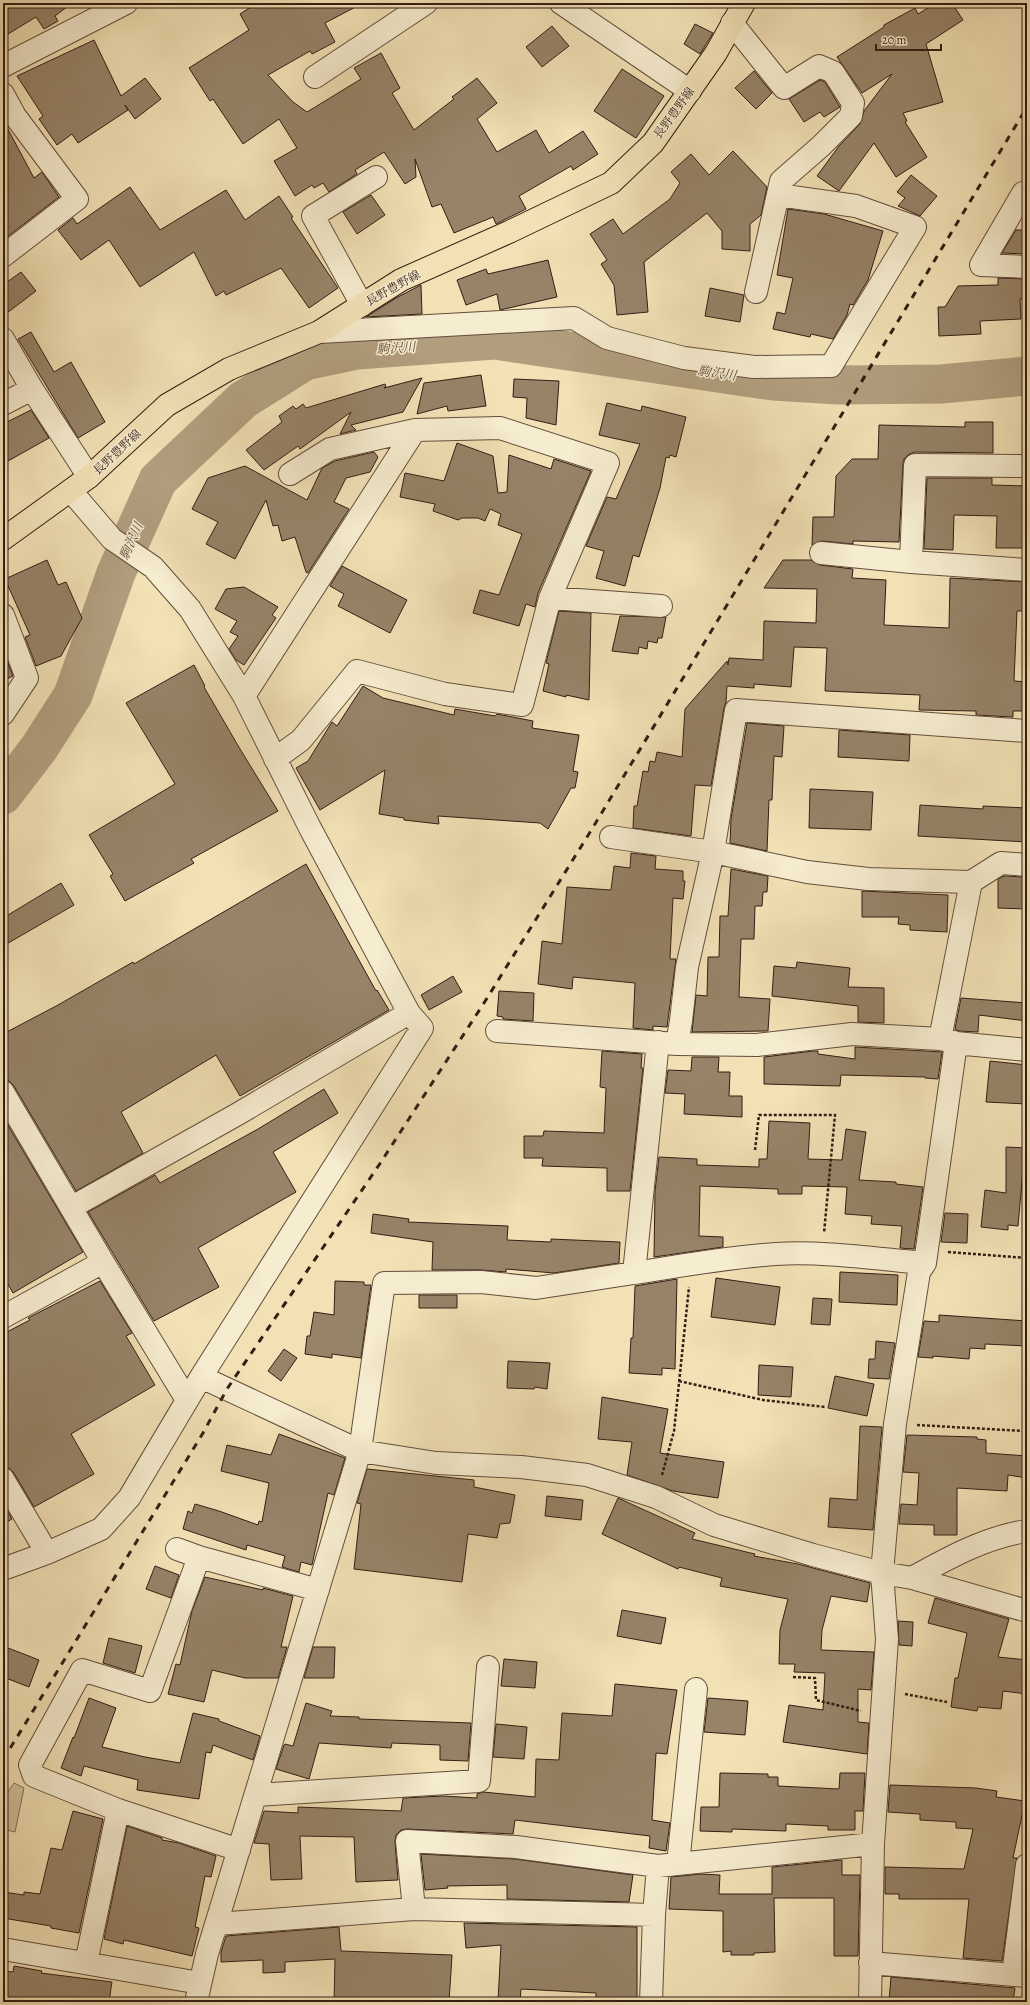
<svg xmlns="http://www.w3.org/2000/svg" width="1030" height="2005" font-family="Alegreya,'Noto Serif JP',serif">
<rect width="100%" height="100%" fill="#f1e1b5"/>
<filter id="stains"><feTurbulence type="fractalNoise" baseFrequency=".005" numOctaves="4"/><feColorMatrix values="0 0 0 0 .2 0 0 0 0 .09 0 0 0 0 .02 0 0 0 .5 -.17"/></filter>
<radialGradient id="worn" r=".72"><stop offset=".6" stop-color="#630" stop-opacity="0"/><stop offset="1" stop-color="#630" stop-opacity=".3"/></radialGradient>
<path fill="#d1c09a" stroke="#826e57" d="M14,1783l10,5 -9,44 -12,-3v-30z"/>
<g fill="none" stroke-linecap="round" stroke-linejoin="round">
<path stroke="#b19e7e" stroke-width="39" d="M3,795l36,-47 34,-53 43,-122 42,-93 85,-80 62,-39 52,-11 138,-10 278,41 65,4 103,-1 86,-8"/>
</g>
<path fill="#968368" stroke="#341d14" d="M3,3h69l-17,13 3,5 -14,8 -8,-12 -33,20z
M257,3h106l-38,20 10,19 -23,12 -2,-3 -42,24 25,27 14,10 54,-33 -7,-11 27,-15 19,35 -8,5 22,37 40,-31 -2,-2 25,-19 20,25 -20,16 20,33 39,-22 13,23 34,-22 15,23 -25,16 -2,-4 -52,30 7,13 -30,15 -3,-7 -39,16 -13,-29 -9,3 -17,-48 1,18 -11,7 -21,-32 -29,18 2,4 -28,18 -6,-9 -9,5 -2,-3 -17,11 -21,-35 23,-13 -18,-29 -36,25 -30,-45 -3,2 -21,-33 60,-38 -9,-16z
M936,3h16l11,17 -37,24 17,58 -40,11 4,8 -2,1 22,35 -31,20 -22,-34 -35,48 -22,-15 22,-30 21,-22 4,-13 28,-37 -30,19 -25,-36 47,-30v-2l31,-17 3,6z
M695,24l18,9 -13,21 -16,-10z
M552,26l17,20 -27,21 -16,-20z
M94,40l27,56 24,-18 16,21 -26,20 -10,-14 3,5 -50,33 -6,-9 -15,11 -18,-26 4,-3 -26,-40z
M622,69l42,27 -28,42 -42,-27z
M754,71l18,22 -16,16 -21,-21z
M820,80l5,2 15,25 -16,10 -4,-5 -16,10 -15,-23z
M3,120l31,58 8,-6 17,25 -56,43z
M733,151l34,36 -6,28 -11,9v27l-28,-2v-18l-15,-18 -63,49 4,50 -31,3 -3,-30 -13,-21 6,-4 -17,-26 23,-15 10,15 47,-35 10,-16 -9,-11 20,-18 18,21z
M911,175l26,21 -17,20 -22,-10 7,-8 -8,-6z
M130,187l30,43 66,-40 19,30 34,-24 14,21 -2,1 47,70 -29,20 -28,-40 -55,27 -2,-4 -8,5 -22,-44 -54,35 -31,-47 -28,20 -23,-30 15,-12 4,6z
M371,195l14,20 -28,19 -14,-22z
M788,209l36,5 59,17 -15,49 -15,25 -3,-1 -3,11 -14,24 -22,-5 -1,3 -37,-8 4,-17 8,2 8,-36 -16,-3z
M1016,230h11v24l-25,-1z
M548,260l9,37 -57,13 -3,-16 -31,11 -9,-25 29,-11 2,5z
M21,272l15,19 -33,25v-31z
M998,278l29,1v20h-7l1,20 -41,2 1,13 -42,2 -1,-29h7l13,-21 40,-1z
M421,285l1,29 -56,3 30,-19z
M710,288l34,7 -4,27 -35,-6z
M31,332l23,40 17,-10 34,60 -27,16 -60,-99z
M481,375l5,31 -38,5 -1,-5 -30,8 7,-31z
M422,378l-19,34 -52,13 5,5 -16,4 11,-22 -51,37 -2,-3 -34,24 -18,-20 36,-28 -3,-6 14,-10 3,3 7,-5 3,4 79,-24 1,3 -2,1z
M514,379l45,2 -3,44 -30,-7 1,-20 -14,-1z
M607,403l34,8 1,-5 44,11 -10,40 -6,-2 -1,3 -3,-1 -6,31 -21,69 -6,-2 -8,31 -29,-8 8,-27 -18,-5 21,-49 9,2 24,-55 -41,-9z
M31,410l18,28 -41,23 -5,-10v-27z
M965,422h28v31l-78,-1 -6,2 -5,5 -1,5 -4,78 -46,-1v3l-31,-3 -10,4 1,-28h21l2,-41 16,-17h26l1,-34 86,2z
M457,443l36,13 5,37 9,-1 2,-37 42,14 3,-10 37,12 -53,122 -3,14 -9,-3 -7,22 -46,-13 7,-23 19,5 23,-61 -24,-9 3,-11 -11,-5 -5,12 -7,-3h-16l-4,2 -25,-9 2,-7 -35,-7 5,-24 39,8z
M374,452l4,5 -8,15 -24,6 -12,24 15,7 -41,64 -2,-1 -11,-35 -13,4 -4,-16 -5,1 -7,-26 -31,59 -29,-15 12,-22 -26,-13 16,-31 37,-12 62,34 15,-32 13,-7z
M927,478h65v7l35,1v62h-31l1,-32 -43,-1 -1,35 -29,-1z
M47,560l11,25 8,-3 16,36 -21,38 -25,10 -11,-29 5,-2 -25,-56z
M783,560h28l9,5 33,4 -1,9 34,2 -2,45 65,3 1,-50 77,4v29h-10l-3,70 13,1v29h-14v6l-37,-2v-4l-57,-1 1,-15 -95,-4 2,-43 -33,-1 -3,40 -37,-3v4l-27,-2 -1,16 -2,6 -13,78 -16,-1 -4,51 -58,-8 1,-22h3l6,-35 5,1 2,-11 5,1 2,-10 25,5 3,-48 42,-48 1,4 1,-7 34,2 1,-39 52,2 1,-34 -53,-1z
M342,566l65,34 -17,33 -52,-27 6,-12 -14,-8z
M244,587l34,20 -6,8 4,3 -32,47 -8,-5 -7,-11 9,-13 -8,-4 7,-11 -22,-12 11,-20z
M559,611l32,2 -2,87 -23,-5v2l-23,-6 6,-27 -3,-1z
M620,616l46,1 -4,21h-4l-1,5 -9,-2 -1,8 -8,-2 -1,7 -26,-3z
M3,650l10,26 -10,5z
M194,665l11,21 -1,1 36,62 38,62 -87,48 3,4 -69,38 -15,-25 3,-2 -24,-39 86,-51 -49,-81z
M363,686l20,12 71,17 1,-6 40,7 2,-2 36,7 -1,7 47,7 -6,36 5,1 -3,16h-4l-23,41 -8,-6 -102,-7 1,8 -35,-4v-2l-25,-4 6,-44 -65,40 -24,-42 12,-7 24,-39 5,4z
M747,723l37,3 -2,31 -8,-1 -2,44h-3l-2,51 -37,-8 1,-24z
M839,730l71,5 -1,26 -71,-4z
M810,789l63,3 -2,38 -62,-2z
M920,805l63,4v-3l44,2v34l-109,-6z
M631,853l25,3 -1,13 28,2v10h2l-2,18 -10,-1 -3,61h6l-9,68 -14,-1v4l-20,-2 2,-45 -62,-6 -1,12 -34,-5 4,-43 20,3 5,-57 44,3 3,-24 16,2z
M306,864l70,127 1,-1 12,20 -149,86 -24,-41 -95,57 22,41 -67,38 -62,-105 -5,-5 -6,-1v-46l55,-29 75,-43 1,2z
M731,869l37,7 -1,16h-4l-1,14h-7l-1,33h-13l-2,58 31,2 -2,32 -76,1 4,-37 11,1 1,-39h11l1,-41h8z
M1004,876l19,1v3l4,1v28l-29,-1v-29z
M61,883l13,22 -71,41v-28z
M862,891l86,4 -1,37 -37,-2v-5l-12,-1 1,-7h-37z
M797,962l53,6 -2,19 36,1v35l-26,-1v-16l-86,-10 2,-30 22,2z
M453,976l9,16 -33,18 -8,-15z
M499,991l35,2 -1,28 -30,-2v-2l-6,-1z
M961,998l66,5v18l-48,-6 -1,17 -19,-1 -4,-2z
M855,1047l87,5 -4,27 -13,-1v-1l-84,-2 -1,11 -76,-2v-27l49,-6h5v3l37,5z
M602,1051l40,3 -1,14h2l-13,123h-23v-23l-65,-2 1,-8h-19v-22h19l1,-5 60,2 2,-45 -6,-1z
M692,1057h27l-1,15h12l-1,24h13v21l-58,-3 1,-20 -20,-1 3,-23 23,1z
M990,1061l37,4v39l-41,-2z
M324,1089l14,24 -65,39 23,40 -98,56 21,39 -65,34 -66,-109 67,-37 5,8 98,-54z
M3,1117l80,135 -70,41 -10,-18z
M769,1121l41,2 -2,36 34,1 4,-31 20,3 -7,48 37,2v2l27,3 -9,62 -14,-1 2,-22 -31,-2 1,-8 -27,-2 2,-27 -45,-1v8h-24v-5l-78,-3 -1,50 24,1v10l-69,10 1,-66 4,-34 38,2v6l62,2v-8h8z
M1006,1147l21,1v22h-4l-5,56 -10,-1v5l-27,-3 4,-37 21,3z
M945,1213l23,1 -1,29 -26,-1z
M373,1214l36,5 -1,3 100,4 -1,14 44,2v-3l69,3 -1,21 -65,10 -48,-4v3l-25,-2h-49l1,-28 -62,-9z
M840,1272l58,3 -1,30 -58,-3z
M716,1278l64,9 -5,38 -64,-8z
M677,1279l-2,90 -13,-1v7l-33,-2 2,-35h2l2,-52z
M100,1281l32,52 -6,3 29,49 -84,49 23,40 -60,33 -20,-34 -5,-5 -6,-1v-133l27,-14 -2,-2z
M335,1281l29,1v3h7l-10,73 -29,-4v4l-27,-4 2,-18h3l4,-24 20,3z
M419,1295h38v13h-38z
M813,1298l19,1 -2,26 -19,-1z
M939,1315l88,6v25l-42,-2v5l-15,-1 -1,11 -36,-3v2l-15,-1 6,-36 15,1z
M876,1341l19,2 -6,36 -21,-1 1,-19h6z
M284,1349l13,9 -16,23 -13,-10z
M508,1361l42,2 -3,26 -12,-2 -1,2 -27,-1z
M759,1365l34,2 -2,30 -33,-2z
M835,1376l39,8 -7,32 -39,-8z
M602,1397l66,12 -8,44 64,9 -6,36 -45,-7 -46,-16 5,-33 -34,-3z
M860,1426l22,1 -9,103 -45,-3 2,-29 27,2z
M279,1434l66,24 -11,37 -6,-2 -16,72 -11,-3 -2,10 -17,-5 3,-11 -38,-11 -1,5 -63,-21 5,-18 4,2 3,-9 24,7 39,14 1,-4 3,1 7,-39 -48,-12 6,-26 44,10z
M907,1435l70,2v2l9,1v13l41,3v22l-19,-3 -1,16 -50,-3v47h-23v-10l-35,-1 2,-20 16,1 2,-32 -16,-1z
M367,1469l107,11v7l41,8 -5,28 -10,1 -3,14 -29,-4 -6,48 -108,-13 7,-65 -4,-1z
M547,1496l36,4 -2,20 -36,-4z
M618,1498l77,35 -3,6 63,15 -1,2 44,8 72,19 -3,19 -36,-6 -9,34 -1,20 53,2 -3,38 -13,-1v33l11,1 -2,31 -84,-12 6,-37 34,5 2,-37 -31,-1 1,-8h-16l1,-34 8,-31 -68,-13 2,-8 -43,-11 -1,2 -76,-35z
M3,1503l9,16 -9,5z
M155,1566l24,9 -8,23 -25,-9z
M205,1577l58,13v-2l30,8 -12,51h6l-9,31h-33l-33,-8 -8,32 -36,-8 8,-30 4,1 12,-54z
M935,1598l74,21 -11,38 29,3v34l-24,-3 -2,18 -23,-2 -1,4 -26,-4 4,-29h3l9,-45 -39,-10z
M622,1610l44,8 -5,26 -44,-8z
M898,1621l15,1 -1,24 -13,-1z
M109,1638l33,8 -7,27 -32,-10z
M3,1646l36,14 -10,27 -26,-10z
M313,1647h22l-1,31h-30z
M504,1659l33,3 -2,26 -34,-2z
M615,1684l62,6 -10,64 -11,-1 -4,67 18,3 -4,28 -17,-3 1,-12 -135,-16 -2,14 -106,-5 -6,1 -5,5 -1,7 3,38 -42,2 -2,-45 -54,-1 2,43 -31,1 -2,-36 -15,-1 10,-32 34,2v-6l103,4 2,-13 40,-2 34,2v-4l6,-2 52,5 1,-38 23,1 3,-47 50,3z
M89,1698l27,10 -14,39 43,10 35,6 13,-50 26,6v2l41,15 -7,24 -40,-15 -2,8 -5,-1 -7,47 -62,-9 1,-10 -54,-14 -3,10 -20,-8 12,-31 1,1z
M708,1698l40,3 -3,34 -41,-3z
M306,1703l26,8 -2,5 29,1v2l112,4 -3,38 -28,-1v-15l-48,-2 -1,5 -72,-5 -10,36 -33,-10 8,-24 1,-1 8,2z
M496,1724l31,3 -3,32 -31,-2z
M720,1773l48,1v3h10v9l61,3 1,-16h25l-2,38h-8v19h-27v-4l-42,-2v7l-54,-2v3l-32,-1 1,-24h18z
M890,1785l86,3 21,3 -1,6 29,4 -12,57h4l-15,103 -39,-3 6,-59h-70v-5h-14v-27l79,2 9,-40 -17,-1v-6l-36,-2v-6l-32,-2z
M73,1811l30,8 -24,114 -28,-5v-2l-48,-8v-26l21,3v-3l16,2 11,-46 11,2z
M127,1826l35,12v2l17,3 37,13 -5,21 -6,-1 -10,51 4,1 -7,28 -68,-16 -1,4 -19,-5z
M421,1854l94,5 118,16 -4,27 -122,-3v-14l-60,1 1,2 -23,2z
M842,1860v15h18l-2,81h-24v-58h-60l1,54 -21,1v2h-23v-4l-8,1v-41l-54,-2 2,-32 29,-3 20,1 -1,19h53v-27z
M464,1923l173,4v75l-41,-1v-8l-75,-4 -1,13 -22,-1 3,-56 -35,3z
M339,1927l2,24 111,4 -3,47h-115l1,-43 -50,3v10l-22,1v-13l-42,2v-10l5,-16z
M14,1966l28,5 -1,2 71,9 -3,20h-92l-14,-2v-29l10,1z
M891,1977l124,11 -2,14 -124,-1z"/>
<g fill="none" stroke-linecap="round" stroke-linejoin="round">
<defs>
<path id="minor" d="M561,3l129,88
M732,23l52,65 35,-22 14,6 20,31 -2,13 -30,30 -40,35 -25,111
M3,66l123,-63
M315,77l111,-74
M3,94l12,22 62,83 -74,57
M1023,193l-42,72 46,2
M362,305l-49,-89 63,-39
M319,332l255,-14 33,20 77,20 70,9 77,-1 84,-139 -59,-21 -78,-11
M3,339l29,50 57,88
M3,404l29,-15
M290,474l40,-25 85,-19
M821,553l90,9 116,8
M911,562l4,-97 112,1
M550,598l111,8
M3,615l24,63 -24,36
M244,696l171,-266 85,-2 108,35 -58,135 -28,107 -77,-11 -88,-23 -56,69 -26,19
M611,837l102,15 94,20 61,7 103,3 -31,157
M971,882l30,-19 26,2
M497,1031l180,13 4,-23 6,-54 26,-115 23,-142 291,21
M658,1042l-24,231c47,-7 94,-16 142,-19 47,-3 101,5 149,9
M677,1044l80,1 95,-11 88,5 14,3
M3,1092l100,170 84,138
M72,1207l164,-92 173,-102
M3,1317l100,-55
M201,1377l159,74 76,12 85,4 66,8 69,22 58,28 99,30 69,18 30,5 115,33
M3,1479l44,74
M177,1549l22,8 119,33
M199,1557l-49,134 -68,-21 -52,95 4,11 84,34 121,40
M3,1569l44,-16 54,-24 28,-31 72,-121 221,-349 -13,-15 -99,-185 -66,-132 -54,-87 -37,-42 -41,-28 -41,-48
M912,1578c36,-20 74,-41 115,-47
M256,1795l223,-14 9,-114
M678,1864l18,-175
M414,1909l-7,-68 109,6 142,19 215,-22
M217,1924l197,-15 240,6 4,-49
M3,1949l197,34
M86,1963l32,-153
M870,1963l157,13
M1013,1975l14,-110
M196,2002l11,-48 153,-503 24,-168 97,-1 55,6 98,-15
M651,2002l3,-87
M870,2002l3,-158 14,-205 -5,-66 13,-149 24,-152 6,-9 31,-220 71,7"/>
<path id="major" d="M3,539l86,-62 78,-72 62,-36 90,-37 82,-52 108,-48 102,-49 42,-40 63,-90 28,-50"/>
</defs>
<use href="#minor" stroke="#634e3c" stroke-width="24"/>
<use href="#major" stroke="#341d14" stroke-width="24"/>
<path stroke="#341d14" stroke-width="2.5" stroke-dasharray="3 2" stroke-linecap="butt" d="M755,1150l4,-35h76l-11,118
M948,1252l79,6
M679,1381l84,19 62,7
M917,1425l107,6 3,3
M1024,1431l3,-9
M662,1475l12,-44 15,-144
M793,1677l22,1 1,22 45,11
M905,1694l42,8"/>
<use href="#minor" stroke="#f6eccf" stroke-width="22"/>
<use href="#major" stroke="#f1e1b5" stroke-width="22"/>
<path stroke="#341d14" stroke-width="3" stroke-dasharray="7 7" stroke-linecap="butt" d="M3,1760l200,-327 24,-44 152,-224 105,-162 108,-174 435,-722"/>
</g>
<g text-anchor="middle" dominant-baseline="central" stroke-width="3" stroke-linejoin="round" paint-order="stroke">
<g font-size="12" fill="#341d14" stroke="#f6eccf">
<text transform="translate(674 113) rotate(-54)">長野豊野線</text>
<text transform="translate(393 288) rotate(-29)">長野豊野線</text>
<text transform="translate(117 452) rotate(-43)">長野豊野線</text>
</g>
<g font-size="13" font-style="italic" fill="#604a39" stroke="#f6eccf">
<text transform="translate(396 348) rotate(-4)">駒沢川</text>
<text transform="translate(717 373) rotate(8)">駒沢川</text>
<text transform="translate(131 541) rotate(-66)">駒沢川</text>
</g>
</g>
<rect width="1030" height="2005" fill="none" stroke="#f1e1b5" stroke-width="16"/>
<rect x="4" y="4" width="1022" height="1997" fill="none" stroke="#341d14" stroke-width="2"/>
<rect x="8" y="8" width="1014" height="1989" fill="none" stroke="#341d14"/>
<path d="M876 44v6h65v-6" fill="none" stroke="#341d14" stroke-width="2"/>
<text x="882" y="44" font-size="12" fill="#341d14" stroke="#f6eccf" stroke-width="3" paint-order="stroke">20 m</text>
<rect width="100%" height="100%" filter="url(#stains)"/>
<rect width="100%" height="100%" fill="url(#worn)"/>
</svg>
